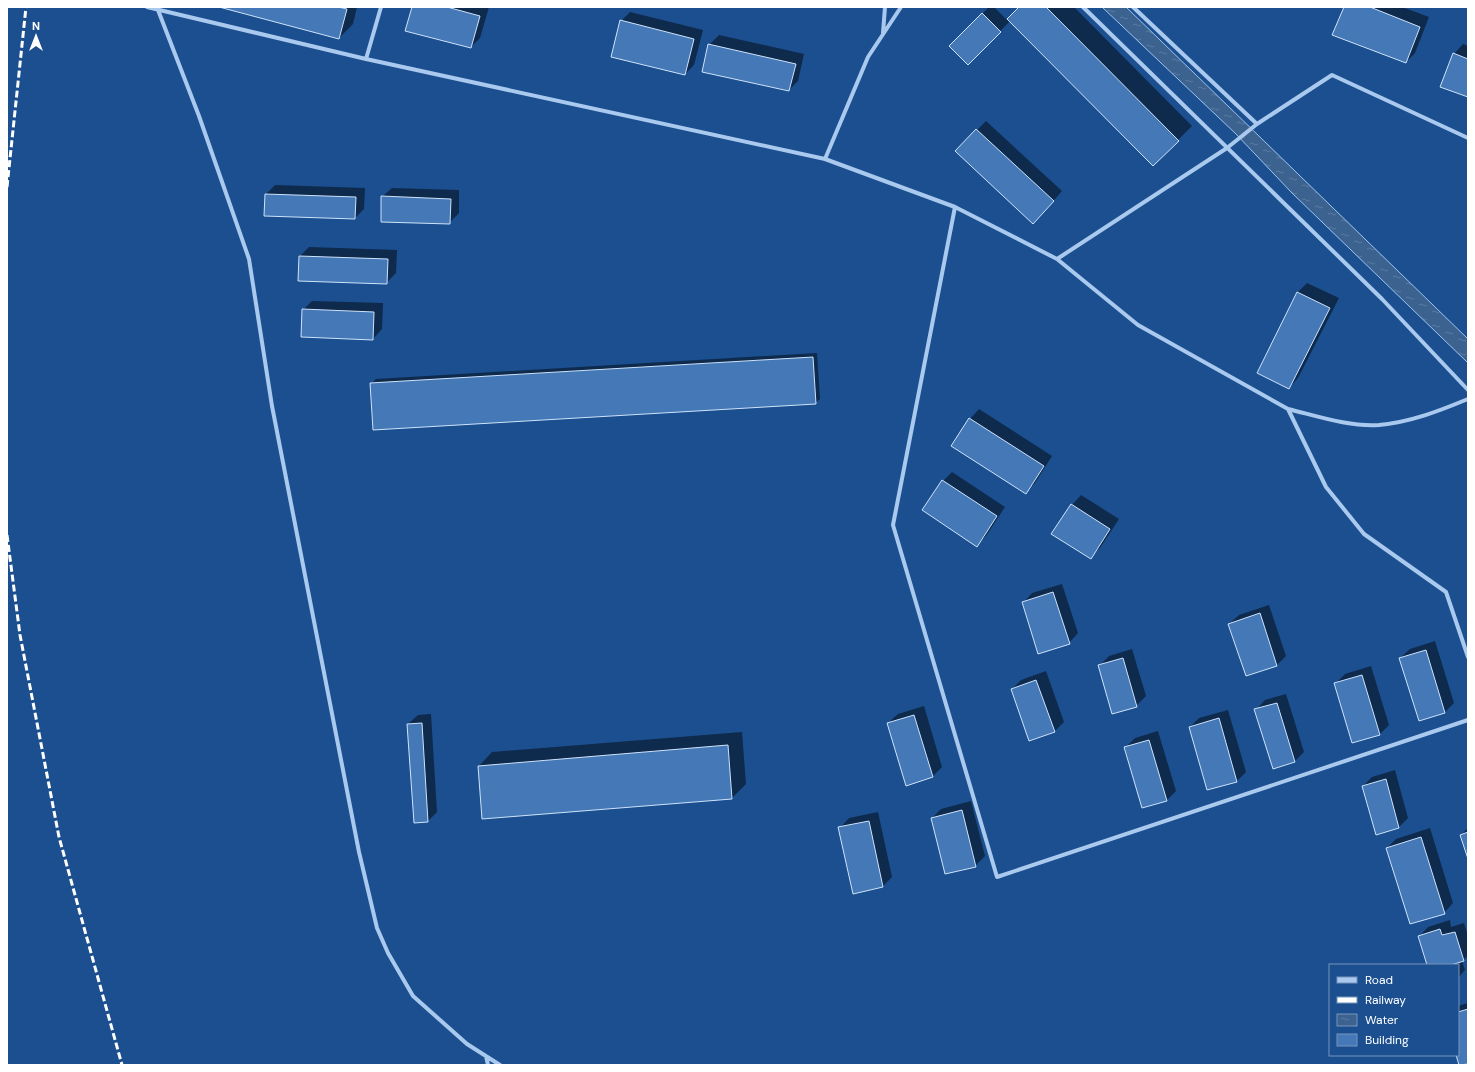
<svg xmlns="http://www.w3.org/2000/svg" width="1475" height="1072" font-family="'DM Sans',sans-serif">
<defs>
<pattern id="water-ripples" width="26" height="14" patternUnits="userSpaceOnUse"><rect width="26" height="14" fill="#3c6290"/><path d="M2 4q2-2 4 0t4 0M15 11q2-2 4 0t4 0" fill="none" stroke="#597aa1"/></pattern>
</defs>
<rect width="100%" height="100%" fill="#1b4f8f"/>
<path fill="url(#water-ripples)" stroke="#9cc4f0" d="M1102,7h24l342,332v24l-176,-170 -56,-59z"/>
<path fill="#0007" d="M223,7h134l-4,17 -14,14z
M413,7h76l-9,31 -9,9z
M989,7h5l13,13 13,-13h54l118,119 -39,39 -143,-144 -42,43 -18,-18z
M1345,7h57l27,10 -14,36 -9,9z
M630,12l73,18 -9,35 -9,9 -64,-53z
M719,35l85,19 -6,27 -9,9 -80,-45z
M1463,44l5,2v50l-14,-42z
M986,121l76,70 -20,23 -85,-63z
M275,185l90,3 -1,21 -9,9 -89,-24z
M392,188l67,2v23l-10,10 -67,-26z
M309,247l88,3 -1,23 -10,10 -86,-27z
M1307,283l32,15 -41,80 -9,10 -31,-15 40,-81z
M312,301l71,2 -1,26 -9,10 -70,-29z
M817,353l3,46 -5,4 -444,-19 5,-5z
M979,409l73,47 -17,27 -9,9 -56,-73z
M952,472l53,35 -19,29 -9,9 -34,-64z
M1081,495l38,24 -19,29 -10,9 -18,-52z
M1062,584l16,49 -9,10 -46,-40 9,-10z
M1269,605l17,51 -9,9 -31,10 -17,-51 10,-9z
M1435,641l19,62 -9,9 -25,8 -20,-62 10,-9z
M1132,649l14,47 -10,10 -36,-41 9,-9z
M1371,666l18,59 -9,9 -27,8 -18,-58 10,-10z
M1046,671l18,51 -9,9 -25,9 -18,-51 9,-9z
M1286,694l18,58 -9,9 -39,-51 9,-10z
M924,706l18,61 -9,9 -45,-53 10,-9z
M1228,710l18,62 -9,9 -30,8 -17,-62 9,-9z
M431,714l6,98 -9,9 -13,1 -7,-98 10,-9z
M1158,731l18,60 -9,9 -42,-52 10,-10z
M742,732l4,52 -14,14 -253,-32 13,-14z
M1395,770l13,48 -9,9 -22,7 -14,-48 9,-9z
M971,801l14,55 -10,10 -43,-48 9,-9z
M878,812l14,65 -9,9 -30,7 -13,-65 9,-10z
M1430,828l23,75 -9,10 -57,-65 9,-9z
M1468,828v28l-7,-21z
M1450,920l1,7 13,-4 4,13v20l-6,5 3,9 -7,8v-13h-30l-9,-28 9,-10z
M1468,1003v60l-8,2 -3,-10 1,-49z"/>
<path fill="#4478b7" stroke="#cfe3fa" d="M219,7h119l9,2 -8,30z
M412,7h35l33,9 -9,32 -66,-17z
M1019,7h27l133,134 -26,25 -146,-147z
M1344,7h26l50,20 -14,36 -74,-28z
M982,13l19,19 -33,33 -19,-19z
M620,20l74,19 -9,36 -74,-18z
M708,44l88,20 -7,27 -87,-19z
M1453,53l15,6v38l-28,-10z
M976,129l78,72 -21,23 -78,-73z
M265,194l91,3 -1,22 -91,-3z
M381,196l70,3 -1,25 -69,-2z
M299,256l89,3 -1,25 -89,-3z
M1297,292l33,16 -41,81 -32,-16z
M302,309l72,3 -1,28 -72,-3z
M813,357l3,47 -443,26 -3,-47z
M969,418l75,48 -18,28 -75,-48z
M942,480l55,36 -20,31 -55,-37z
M1071,504l39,25 -19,30 -40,-25z
M1053,592l17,52 -32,10 -16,-52z
M1260,613l17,53 -31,10 -18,-52z
M1426,650l19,63 -26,8 -20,-63z
M1123,658l14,49 -25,7 -14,-49z
M1362,675l18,60 -28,8 -18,-60z
M1036,680l19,52 -26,9 -18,-52z
M1277,703l18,59 -22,7 -19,-60z
M914,715l19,62 -27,9 -19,-63z
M1219,718l18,64 -30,8 -18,-63z
M422,723l6,99 -14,1 -7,-99z
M1149,740l18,61 -25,7 -18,-61z
M728,745l4,54 -250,20 -4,-53z
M1386,779l13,49 -23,7 -14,-49z
M962,810l14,57 -31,7 -14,-56z
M869,821l14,66 -30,7 -15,-67z
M1468,832v27l-8,-24z
M1421,837l24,77 -35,10 -24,-76z
M1440,929l2,6 13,-3 9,29 -13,4h-24l-9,-29z
M1468,1009v55l-9,1 -3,-10h2v-43z"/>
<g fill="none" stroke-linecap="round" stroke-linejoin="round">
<path stroke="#a9c9ee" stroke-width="4" d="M147,7l219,52 459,100 43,-102 33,-50
M1083,7l299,292 86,91
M1133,7l124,117
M158,10l41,106 50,143 23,147 87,446 18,76 11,25 25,43 54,48 33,21
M883,33l2,-26
M366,59l15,-52
M825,159l130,48 102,52 81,66 150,84 38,78 38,47 82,58 22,65
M955,207l-62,318 104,352 471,-157
M1057,259l170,-111 30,-24 75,-49 136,63
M1288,409c29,7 61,18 91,16 32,-3 60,-14 89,-26
M486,1056l2,9"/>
<path stroke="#fff" stroke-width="3" stroke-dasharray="7 3" stroke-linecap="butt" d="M7,187l19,-180
M7,535l13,100 39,202 63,228"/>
</g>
<rect width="1475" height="1072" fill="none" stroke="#ffffff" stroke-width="16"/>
<rect x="1329" y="964" width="130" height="92" fill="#1b4f8f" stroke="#7695bc"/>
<rect x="1337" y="977" width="20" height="6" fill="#a9c9ee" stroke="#7695bc"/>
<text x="1365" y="984" font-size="12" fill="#ffffff">Road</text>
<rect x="1337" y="997" width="20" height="6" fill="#ffffff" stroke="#7695bc"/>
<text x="1365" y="1004" font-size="12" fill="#ffffff">Railway</text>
<rect x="1337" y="1014" width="20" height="12" fill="url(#water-ripples)" stroke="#7695bc"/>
<text x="1365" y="1024" font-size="12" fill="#ffffff">Water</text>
<rect x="1337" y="1034" width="20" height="12" fill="#4478b7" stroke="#7695bc"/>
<text x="1365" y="1044" font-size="12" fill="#ffffff">Building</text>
<g transform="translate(36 36)" stroke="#1b4f8f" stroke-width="3" paint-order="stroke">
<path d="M0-3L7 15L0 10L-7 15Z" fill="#ffffff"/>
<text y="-6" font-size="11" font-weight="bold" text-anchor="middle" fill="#ffffff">N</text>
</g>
</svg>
